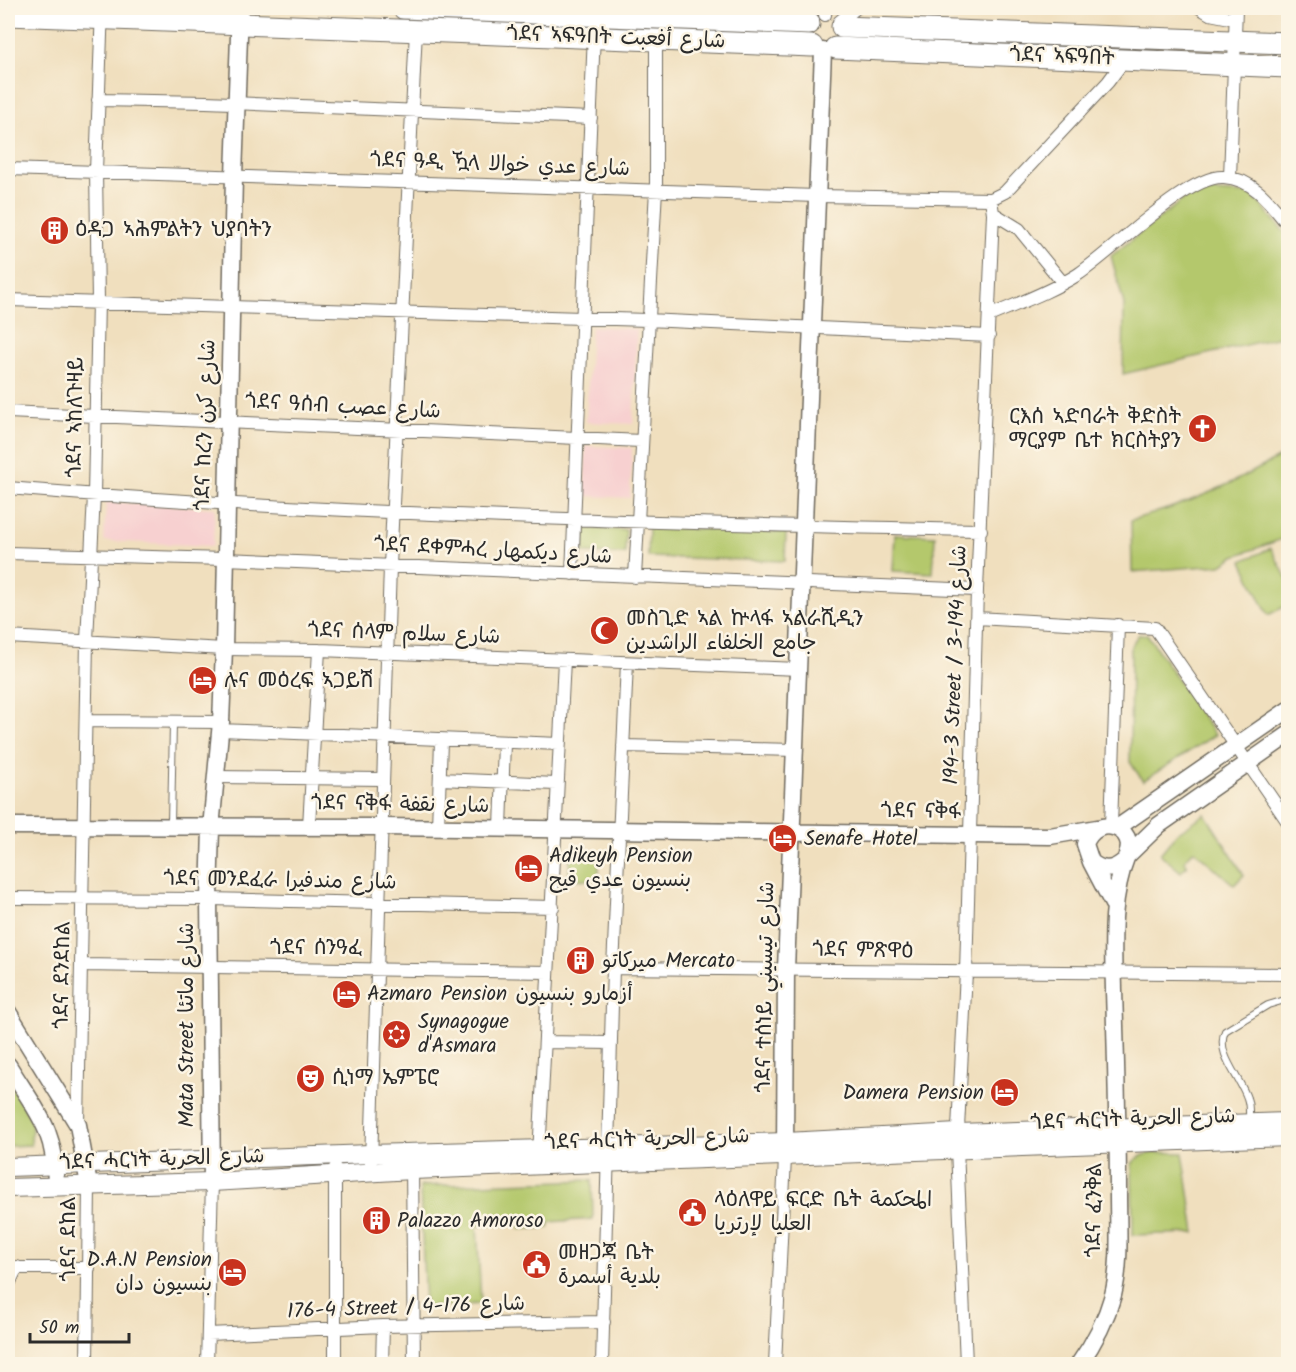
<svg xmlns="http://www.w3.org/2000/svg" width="1296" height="1372" font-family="Kalam,'Playpen Sans Arabic','Noto Sans Ethiopic',sans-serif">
<rect width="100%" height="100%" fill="#fcf5e5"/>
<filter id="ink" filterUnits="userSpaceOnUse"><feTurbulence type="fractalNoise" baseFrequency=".0167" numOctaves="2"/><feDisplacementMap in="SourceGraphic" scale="12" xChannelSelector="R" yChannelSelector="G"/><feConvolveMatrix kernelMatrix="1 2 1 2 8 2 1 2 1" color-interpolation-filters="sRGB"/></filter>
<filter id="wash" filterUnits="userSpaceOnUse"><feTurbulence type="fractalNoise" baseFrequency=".008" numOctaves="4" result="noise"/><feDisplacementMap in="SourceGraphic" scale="24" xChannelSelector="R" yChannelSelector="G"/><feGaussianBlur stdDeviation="1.35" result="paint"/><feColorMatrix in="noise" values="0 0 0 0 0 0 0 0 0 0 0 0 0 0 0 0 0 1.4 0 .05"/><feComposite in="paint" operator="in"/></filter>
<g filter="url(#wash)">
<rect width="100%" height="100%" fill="#f0dfbe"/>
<path fill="#f7d0d0" d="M591,326l46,3 -4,95 -47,-2z
M586,446l46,2 -2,50 -46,-2z
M106,502l109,6 -2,38 -109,-5z"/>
<path fill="#b4c86c" stroke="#707a4c" stroke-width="1.5" d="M1194,191l57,3 37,42v99l-165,39 1,-70 -13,-48z
M1288,452v85l-53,19 -14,9 -89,7 -1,-52c57,-15 107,-38 157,-68z
M649,527l137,5 -1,29 -137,-4z
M584,528l42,2 -1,24 -42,-1z
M895,534l40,2 -2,37 -40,-2z
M1271,548l17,33v24l-20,10 -26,-54z
M1147,634l68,101 -72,46 -13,-19 1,-116 7,-11z
M1205,814l39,61 -10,10 -40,-35 -10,11 3,4 -6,7 -21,-18 17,-21z
M570,856l29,2v22l-30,-1z
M8,1081l24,40 -1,24 -23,1z
M1183,1153l12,80 -62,2 -1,-71c9,-15 35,-11 51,-11z
M592,1180l1,39 -44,3v6l-30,1v-5l-42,2 4,78 -56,3 -5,-121z"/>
</g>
<g filter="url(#ink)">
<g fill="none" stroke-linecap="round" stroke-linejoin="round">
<defs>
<path id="lane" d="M171,824l2,-101
M1249,1123c0,-8 1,-17 -2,-25 -7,-21 -32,-45 -22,-67l43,-26 20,-6"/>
<path id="street" d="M802,8l11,12
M1200,8l10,6 25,5
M825,15l1,-7
M839,22l17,-14
M98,100l108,2 385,16
M8,169l809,27 174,3 14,-7 103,-110 18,-24
M1230,178l6,-170
M993,213l26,16 44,54
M8,300l639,20 342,16
M989,316c30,-13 61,-24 88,-41 34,-22 111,-101 147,-98 30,2 47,27 64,48
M8,412l633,29
M8,488c323,27 649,35 973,42
M8,553l216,6 753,31
M572,574l22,-541
M635,577l21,-388v-153
M977,618l178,10 133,194
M8,637l216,12 95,1 480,19
M86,721l135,1
M220,730l339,14
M623,746l172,4
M215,777l168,2
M440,779l116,5
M309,826l10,-176
M1111,826l7,-201
M438,827l3,-86
M501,828l3,-85
M8,898l201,1 344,8
M83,965l465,7
M613,968l675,6
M545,1042l65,1
M78,1125l9,-484 7,-146 4,-194 -2,-130 6,-163
M539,1156l25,-496
M371,1161l19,-595 26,-536
M412,1165l2,199
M8,1268h81
M8,1286l9,-19
M208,1334l175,-8 221,-4
M87,1364l2,-179
M207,1364l5,-182
M335,1364v-196
M382,1364l1,-38
M602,1364l11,-396 14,-305
M775,1364l10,-206
M966,1364l-9,-216 9,-176 11,-382 16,-377 -2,-14"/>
<path id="secondary" d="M8,826l374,1 668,9 47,-8
M1117,828l171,-118
M1127,856l32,-31 129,-90
M1091,862l22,42
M8,1012l70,113 11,60
M8,1065c28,46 48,63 48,121
M785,1154l1,-185 37,-918
M212,1182l-3,-283 2,-71 10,-106 3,-73 10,-473 6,-168
M1079,1364c15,-21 27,-44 34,-69 8,-32 5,-68 5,-100 0,-69 -2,-137 -4,-205 -1,-46 -4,-92 13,-135 11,-27 -30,-43 -42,-11l6,18c11,9 21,9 32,0"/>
<path id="primary" d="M8,1167l362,-13 416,-12 172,-9 330,-11
M8,1188l204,-6 200,-12 876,-33"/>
<path id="highway" d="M403,8l406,16
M8,15l804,31
M842,27l446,16
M835,48l453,19"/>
</defs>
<use href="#lane" stroke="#706a5e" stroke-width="8"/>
<use href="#street" stroke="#706a5e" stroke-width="14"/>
<use href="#secondary" stroke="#706a5e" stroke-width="19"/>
<use href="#primary" stroke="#706a5e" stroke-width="20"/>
<use href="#highway" stroke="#706a5e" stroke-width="23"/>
<use href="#lane" stroke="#fff" stroke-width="6"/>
<use href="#street" stroke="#fff" stroke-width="12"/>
<use href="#secondary" stroke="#fff" stroke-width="16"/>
<use href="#primary" stroke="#fff" stroke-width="18"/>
<use href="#highway" stroke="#fff" stroke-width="21"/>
</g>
</g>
<defs>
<symbol id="building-disc" viewBox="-11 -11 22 22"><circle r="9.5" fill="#c8321e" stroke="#fcf5e5"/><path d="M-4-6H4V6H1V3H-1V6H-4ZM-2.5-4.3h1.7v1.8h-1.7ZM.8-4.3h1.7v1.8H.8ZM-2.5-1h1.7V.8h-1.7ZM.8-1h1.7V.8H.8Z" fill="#fff"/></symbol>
<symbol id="church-disc" viewBox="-11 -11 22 22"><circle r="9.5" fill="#c8321e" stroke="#fcf5e5"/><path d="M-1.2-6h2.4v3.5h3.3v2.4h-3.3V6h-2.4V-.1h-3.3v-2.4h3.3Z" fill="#fff"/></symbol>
<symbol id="mosque-disc" viewBox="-11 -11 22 22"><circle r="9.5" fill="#c8321e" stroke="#fcf5e5"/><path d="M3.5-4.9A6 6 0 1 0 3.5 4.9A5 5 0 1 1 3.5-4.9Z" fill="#fff"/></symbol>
<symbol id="hotel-disc" viewBox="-11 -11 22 22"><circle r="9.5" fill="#c8321e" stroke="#fcf5e5"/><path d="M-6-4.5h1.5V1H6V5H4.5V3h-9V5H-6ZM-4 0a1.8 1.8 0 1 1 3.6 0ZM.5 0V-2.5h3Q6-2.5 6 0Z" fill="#fff"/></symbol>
<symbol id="synagogue-disc" viewBox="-11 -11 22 22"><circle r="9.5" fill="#c8321e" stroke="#fcf5e5"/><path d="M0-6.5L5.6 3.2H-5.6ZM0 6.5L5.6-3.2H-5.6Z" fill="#fff"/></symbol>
<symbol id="theatre-disc" viewBox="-11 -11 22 22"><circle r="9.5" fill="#c8321e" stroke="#fcf5e5"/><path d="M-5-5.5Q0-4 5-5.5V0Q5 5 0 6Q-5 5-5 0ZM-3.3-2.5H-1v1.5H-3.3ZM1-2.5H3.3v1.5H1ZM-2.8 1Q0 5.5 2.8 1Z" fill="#fff"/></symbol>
<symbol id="civic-disc" viewBox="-11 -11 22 22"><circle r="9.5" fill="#c8321e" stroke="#fcf5e5"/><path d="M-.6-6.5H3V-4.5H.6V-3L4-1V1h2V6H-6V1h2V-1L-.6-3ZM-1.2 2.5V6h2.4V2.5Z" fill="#fff"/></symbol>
</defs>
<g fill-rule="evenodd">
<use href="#building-disc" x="38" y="214" width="33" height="33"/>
<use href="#church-disc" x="1186" y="412" width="33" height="33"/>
<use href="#mosque-disc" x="588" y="614" width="33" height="33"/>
<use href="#hotel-disc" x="186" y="664" width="33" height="33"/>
<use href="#hotel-disc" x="766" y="822" width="33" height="33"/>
<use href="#hotel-disc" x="512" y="852" width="33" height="33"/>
<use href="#building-disc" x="564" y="944" width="33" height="33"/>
<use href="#hotel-disc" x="330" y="978" width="33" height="33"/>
<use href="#synagogue-disc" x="380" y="1018" width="33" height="33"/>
<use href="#theatre-disc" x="294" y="1062" width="33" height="33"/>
<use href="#hotel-disc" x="988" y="1076" width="33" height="33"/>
<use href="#civic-disc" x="676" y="1196" width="33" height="33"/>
<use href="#building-disc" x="360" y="1204" width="33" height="33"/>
<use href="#civic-disc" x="520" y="1248" width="33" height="33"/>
<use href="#hotel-disc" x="216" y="1256" width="33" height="33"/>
</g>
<g text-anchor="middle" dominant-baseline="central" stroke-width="5" stroke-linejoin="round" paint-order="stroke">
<g font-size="21" fill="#2b2b2b" stroke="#fcf5e5">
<text transform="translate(616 38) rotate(2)">ጎደና ኣፍዓበት شارع أفعبت</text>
<text transform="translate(1062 57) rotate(2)">ጎደና ኣፍዓበት</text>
<text transform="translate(500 165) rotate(2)">ጎደና ዓዲ ዃላ شارع عدي خوالا</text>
<text transform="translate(343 407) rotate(3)">ጎደና ዓሰብ شارع عصب</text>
<text transform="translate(76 417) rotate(-89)">ጎደና ኣከለጉዛይ</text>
<text transform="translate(206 425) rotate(-88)">ጎደና ከረን شارع كرن</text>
<text transform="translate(493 551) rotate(3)">ጎደና ደቀምሓረ شارع ديكمهار</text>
<text transform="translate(404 634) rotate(2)">ጎደና ሰላም شارع سلام</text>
<text transform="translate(956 665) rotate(-88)">194-3 Street / شارع 194-3</text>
<text transform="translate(400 805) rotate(1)">ጎደና ናቅፋ شارع نقفة</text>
<text transform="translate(921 812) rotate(1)">ጎደና ናቅፋ</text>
<text transform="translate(280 881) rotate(1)">ጎደና መንደፈራ شارع مندفيرا</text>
<text x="316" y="948">ጎደና ሰንዓፈ</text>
<text transform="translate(863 951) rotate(1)">ጎደና ምጽዋዕ</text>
<text transform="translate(63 975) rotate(-89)">ጎደና ደንደከል</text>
<text transform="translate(766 987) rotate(-89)">ጎደና ተሰነይ شارع تيسيني</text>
<text transform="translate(187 1025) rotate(-90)">Mata Street شارع ماتئا</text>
<text transform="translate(1133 1120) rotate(-2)">ጎደና ሓርነት شارع الحرية</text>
<text transform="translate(647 1140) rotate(-2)">ጎደና ሓርነት شارع الحرية</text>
<text transform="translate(162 1160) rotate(-2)">ጎደና ሓርነት شارع الحرية</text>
<text transform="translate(1095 1210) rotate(-89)">ጎደና ፈንቅል</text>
<text transform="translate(69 1239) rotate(-90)">ጎደና ደከል</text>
<text transform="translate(406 1308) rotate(-2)">176-4 Street / شارع 176-4</text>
</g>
<g font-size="21" fill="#2b2b2b" stroke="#fcf5e5" text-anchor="start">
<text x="75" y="230">ዕዳጋ ኣሕምልትን ህያባትን</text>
<text x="1181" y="417" text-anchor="end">ርእሰ ኣድባራት ቅድስት<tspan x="1181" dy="24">ማርያም ቤተ ክርስትያን</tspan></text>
<text x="626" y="619">መስጊድ ኣል ኵላፋ ኣልራሺዲን<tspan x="626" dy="24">جامع الخلفاء الراشدين</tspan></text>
<text x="224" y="681">ሉና መዕረፍ ኣጋይሽ</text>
<text x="804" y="839">Senafe Hotel</text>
<text x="549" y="856">Adikeyh Pension<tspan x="549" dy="24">بنسيون عدي قيح</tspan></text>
<text x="602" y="961">ميركاتو Mercato</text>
<text x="367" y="994">Azmaro Pension أزمارو بنسيون</text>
<text x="418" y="1022">Synagogue<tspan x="418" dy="24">d'Asmara</tspan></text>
<text x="332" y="1078">ሲነማ ኤምፔሮ</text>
<text x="984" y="1093" text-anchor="end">Damera Pension</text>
<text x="714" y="1200">ላዕለዋይ ፍርድ ቤት المحكمة<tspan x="714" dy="24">العليا لإرتريا</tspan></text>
<text x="397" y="1221">Palazzo Amoroso</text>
<text x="558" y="1253">መዘጋጃ ቤት<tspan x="558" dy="24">بلدية أسمرة</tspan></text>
<text x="212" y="1260" text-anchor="end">D.A.N Pension<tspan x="212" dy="24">بنسيون دان</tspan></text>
</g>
</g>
<rect width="1296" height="1372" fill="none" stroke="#fcf5e5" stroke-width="30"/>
<path d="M30 1333v9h99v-9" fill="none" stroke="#2b2b2b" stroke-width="3"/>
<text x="39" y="1333" font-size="18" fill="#2b2b2b" stroke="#fcf5e5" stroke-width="4.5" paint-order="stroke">50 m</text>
</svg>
